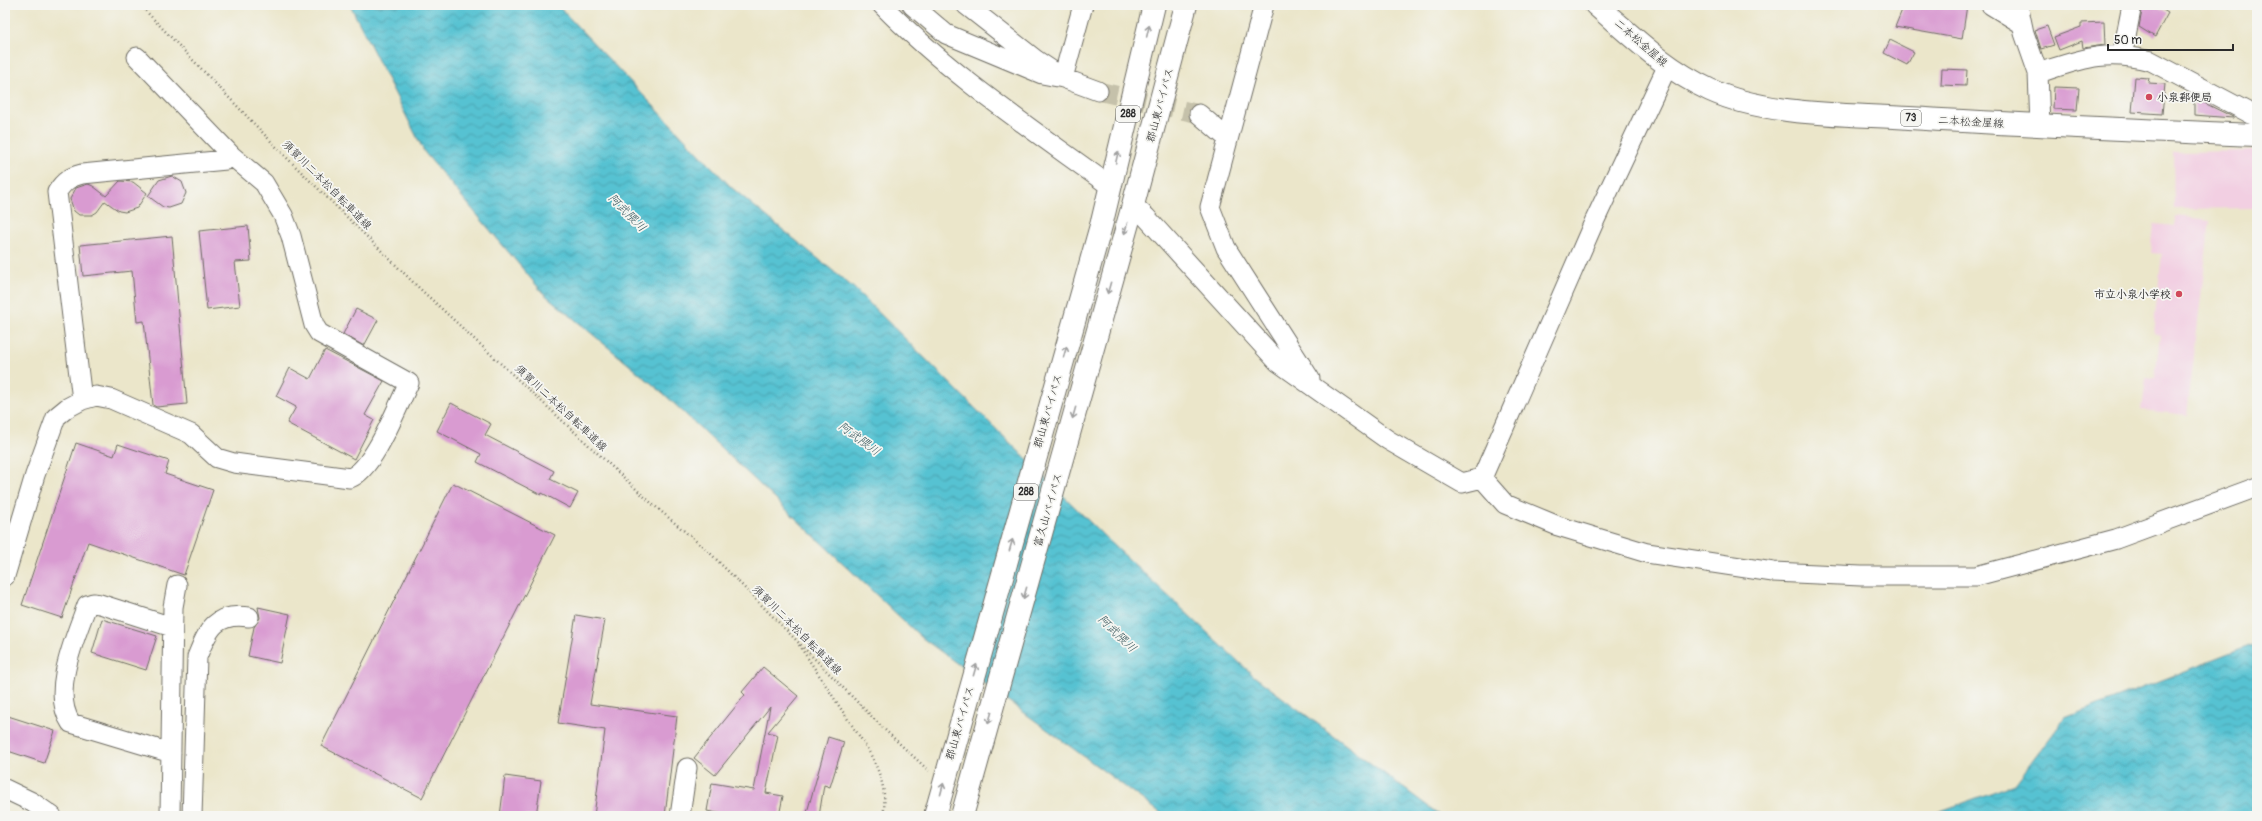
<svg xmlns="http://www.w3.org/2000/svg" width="2262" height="821" font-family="Pangolin,'Klee One',sans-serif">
<defs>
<pattern id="water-waves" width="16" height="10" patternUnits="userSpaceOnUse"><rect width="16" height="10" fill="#57c2d2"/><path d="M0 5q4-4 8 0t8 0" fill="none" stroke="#489eab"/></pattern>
</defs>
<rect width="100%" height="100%" fill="#f6f6f2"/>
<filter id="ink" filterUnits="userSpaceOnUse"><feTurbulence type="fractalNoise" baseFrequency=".025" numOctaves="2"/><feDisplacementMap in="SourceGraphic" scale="8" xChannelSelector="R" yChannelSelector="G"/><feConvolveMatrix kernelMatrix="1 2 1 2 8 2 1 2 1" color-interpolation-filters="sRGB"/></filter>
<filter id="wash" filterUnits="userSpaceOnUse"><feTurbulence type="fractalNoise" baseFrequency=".012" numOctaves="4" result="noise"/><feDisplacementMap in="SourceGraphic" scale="16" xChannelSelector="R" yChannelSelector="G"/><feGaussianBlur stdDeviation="0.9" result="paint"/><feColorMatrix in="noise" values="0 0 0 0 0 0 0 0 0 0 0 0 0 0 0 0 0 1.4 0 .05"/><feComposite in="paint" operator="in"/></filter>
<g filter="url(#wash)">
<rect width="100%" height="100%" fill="#ebe6ca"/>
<path fill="#f2cfe2" d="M2257,151v57l-83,1 -1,-57z
M2176,216l34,4 -23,195 -45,-5 4,-33 9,1 5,-43 -7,-2 9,-79 -11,-1 3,-29 21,2z"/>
<path fill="url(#water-waves)" stroke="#41767e" d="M350,5h207l175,183 123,101 249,247 151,141 186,139h-276l-244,-179 -258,-244 -120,-100 -118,-140z
M2257,643v173h-330l88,-32 50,-66z"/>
<g id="blocks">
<path fill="#d99bd1" d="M1904,5h63l-5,34 -67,-12z
M2143,5h12l13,8 -13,24 -16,-10z
M2104,22l1,23 -22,3 -1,-7 -23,9 -5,-13 27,-10v-4z
M2047,26l7,19 -13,4 -6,-19z
M1890,40l24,12 -7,13 -23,-12z
M1942,69l25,1 -1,16 -25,-1z
M2135,77l14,1 -1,5 17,1 -3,30 -30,-2z
M2054,87l25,1 -2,22 -24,-1z
M2194,98l39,19v1l-39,-3z
M172,176l10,6 4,11 -5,11 -12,4 -6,-1 -15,-11 11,-16z
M120,181l13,1 14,11 -10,15 -12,4 -6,-1 -14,-10 -8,11 -5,3h-13l-5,-4 -4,-12 6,-11 12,-4 5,2 13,10z
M248,226l3,35 -16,1 5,44 -33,4 -8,-79z
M172,236l15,168 -31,3 -3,-2 -9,-84 -7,1 -5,-51 -49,5 -3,-31z
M356,309l22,11 -14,26 -21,-12z
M325,350l59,31 -19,34 9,5 -20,39 -67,-36 9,-16 -20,-11 14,-28 20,11z
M451,403l40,21 -6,11 69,36 -4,8 28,14 -8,15 -28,-15 -1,2 -64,-33 4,-8 -44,-23z
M76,443l38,13 4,-12 51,17 -4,13 48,16 -29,85 -96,-33 -26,76 -40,-13z
M453,483l102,52 -133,263 -101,-52z
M258,607l32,7 -10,49 -32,-7 6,-29 6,-9z
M576,615l29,5 -15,84 87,12 -12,100h-71l11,-86 -47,-7z
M102,619l55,17 -11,34 -54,-17z
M763,667l35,29 -30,36 10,3 -12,58 17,3 -4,20h-46l-26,-5 5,-28 42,7 16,-83 -55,68 -21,-17 51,-63 -3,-3z
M8,716l47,15 -11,32 -39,-13v-24z
M828,737l16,5 -14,45 -6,-2 -5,31h-13z
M505,776l36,5 -5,35h-36z"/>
</g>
</g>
<g filter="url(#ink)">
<use href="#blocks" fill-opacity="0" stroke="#6e6c63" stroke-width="1"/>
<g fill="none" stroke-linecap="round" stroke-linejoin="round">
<path stroke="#c5c1aa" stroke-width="19" stroke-dasharray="19 10" stroke-linecap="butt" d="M1098,91l101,23"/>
<defs>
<path id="minor" d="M882,5c68,70 150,124 228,181
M912,5l34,29 96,40 21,4 35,13
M966,5l70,55 27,18 20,-73
M1264,5l-54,202 16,41 84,131
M1991,5l31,19
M2018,5l6,28 14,40 2,53
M2122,56l10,-51
M2038,73c44,-14 66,-24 113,-12l106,56
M1199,114l28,24
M1133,205l13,12 132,145 110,78 74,43 20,-5 23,26 53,22 89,27 126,19 88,4h115l140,-37 141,-52
M82,400l-25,-208c7,-11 13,-15 25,-18l144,-14 6,-4
M1482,478l112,-256 73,-155
M5,576l30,-101 21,-58 11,-9 15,-8 14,-4 15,3 80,35 26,24 17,5 116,15c24,-9 47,-71 59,-95l-90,-50 -5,-8 -23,-89 -8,-21 -19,-32 -32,-27 -95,-99
M171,753l-100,-30c-21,-31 5,-87 16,-118l6,-2 7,1 72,23
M5,789l27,13 20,14
M170,816l3,-209 4,-22
M192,816l5,-159c11,-28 19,-45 52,-40
M680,816l7,-48"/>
<path id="major" d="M1596,5c37,32 69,64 114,85 56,26 138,24 199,28 116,7 232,12 348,17"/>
<path id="highway" d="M935,816l167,-594 52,-217
M962,816l171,-611 53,-200"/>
</defs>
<use href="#minor" stroke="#6e6c63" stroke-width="21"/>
<use href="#major" stroke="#6e6c63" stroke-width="24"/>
<use href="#highway" stroke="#6e6c63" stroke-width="24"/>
<path stroke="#6e6c63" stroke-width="2.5" stroke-dasharray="1 3" stroke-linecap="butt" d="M140,5l147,153 129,127 233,216 61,52 175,177 44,41
M799,645c14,21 28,42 42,64 21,32 50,66 42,107"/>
<use href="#minor" stroke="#fff" stroke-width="19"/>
<use href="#major" stroke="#fff" stroke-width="22"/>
<use href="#highway" stroke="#fff" stroke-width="22"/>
</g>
<defs><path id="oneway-shaft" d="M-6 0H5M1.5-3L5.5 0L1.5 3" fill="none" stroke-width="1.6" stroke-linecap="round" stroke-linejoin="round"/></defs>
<g stroke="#a0a0a0">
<use href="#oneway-shaft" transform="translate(1148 31) rotate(-77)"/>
<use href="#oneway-shaft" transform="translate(1117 157) rotate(-77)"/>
<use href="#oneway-shaft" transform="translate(1126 228) rotate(106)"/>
<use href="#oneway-shaft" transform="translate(1109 288) rotate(106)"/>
<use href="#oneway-shaft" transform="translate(1065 352) rotate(-74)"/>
<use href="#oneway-shaft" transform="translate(1074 413) rotate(106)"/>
<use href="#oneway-shaft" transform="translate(1011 545) rotate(-74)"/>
<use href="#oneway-shaft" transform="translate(1025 593) rotate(106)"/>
<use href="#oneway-shaft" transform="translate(975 670) rotate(-74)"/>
<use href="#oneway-shaft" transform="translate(990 718) rotate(106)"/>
<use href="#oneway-shaft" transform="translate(942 789) rotate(-75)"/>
</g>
</g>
<g fill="#d1495b" stroke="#f6f6f2" stroke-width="1.5">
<circle cx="2149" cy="97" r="4"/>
<circle cx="2179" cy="294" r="4"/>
</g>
<g text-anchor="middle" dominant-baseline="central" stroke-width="3.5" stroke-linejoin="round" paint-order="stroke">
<g fill="#f6f6f2" stroke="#686867" stroke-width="1">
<rect x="1116" y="106" width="24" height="16" rx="3"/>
<rect x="1901" y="110" width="20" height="16" rx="3"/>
<rect x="1014" y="484" width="24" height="16" rx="3"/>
</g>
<g font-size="10" font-weight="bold" fill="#2b2b2b">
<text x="1128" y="114">288</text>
<text x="1911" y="118">73</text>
<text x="1026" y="492">288</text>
</g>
<g font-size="11" fill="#2b2b2b" stroke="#f6f6f2">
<text transform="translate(1641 43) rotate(41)">二本松金屋線</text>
<text transform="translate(1160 105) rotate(-75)">郡山東バイパス</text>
<text transform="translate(1971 122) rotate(3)">二本松金屋線</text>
<text transform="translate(327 185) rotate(45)">須賀川二本松自転車道線</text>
<text transform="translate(561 408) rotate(43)">須賀川二本松自転車道線</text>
<text transform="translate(1048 411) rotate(-74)">郡山東バイパス</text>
<text transform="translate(1048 510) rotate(-74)">富久山バイパス</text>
<text transform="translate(797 630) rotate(45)">須賀川二本松自転車道線</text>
<text transform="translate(960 723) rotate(-74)">郡山東バイパス</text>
</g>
<g font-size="11" font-weight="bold" fill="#2b2b2b" stroke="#f6f6f2" text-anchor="start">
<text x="2157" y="97">小泉郵便局</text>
<text x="2171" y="294" text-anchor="end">市立小泉小学校</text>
</g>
<g font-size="12" font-style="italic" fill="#38585d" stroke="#f6f6f2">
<text transform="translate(627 213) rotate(45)">阿武隈川</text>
<text transform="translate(859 439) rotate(36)">阿武隈川</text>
<text transform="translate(1117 634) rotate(44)">阿武隈川</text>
</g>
</g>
<rect width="2262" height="821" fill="none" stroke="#f6f6f2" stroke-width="20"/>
<path d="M2108 44v6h125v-6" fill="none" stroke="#2b2b2b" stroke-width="2"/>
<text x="2114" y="44" font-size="12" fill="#2b2b2b" stroke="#f6f6f2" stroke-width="3" paint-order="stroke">50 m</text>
</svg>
